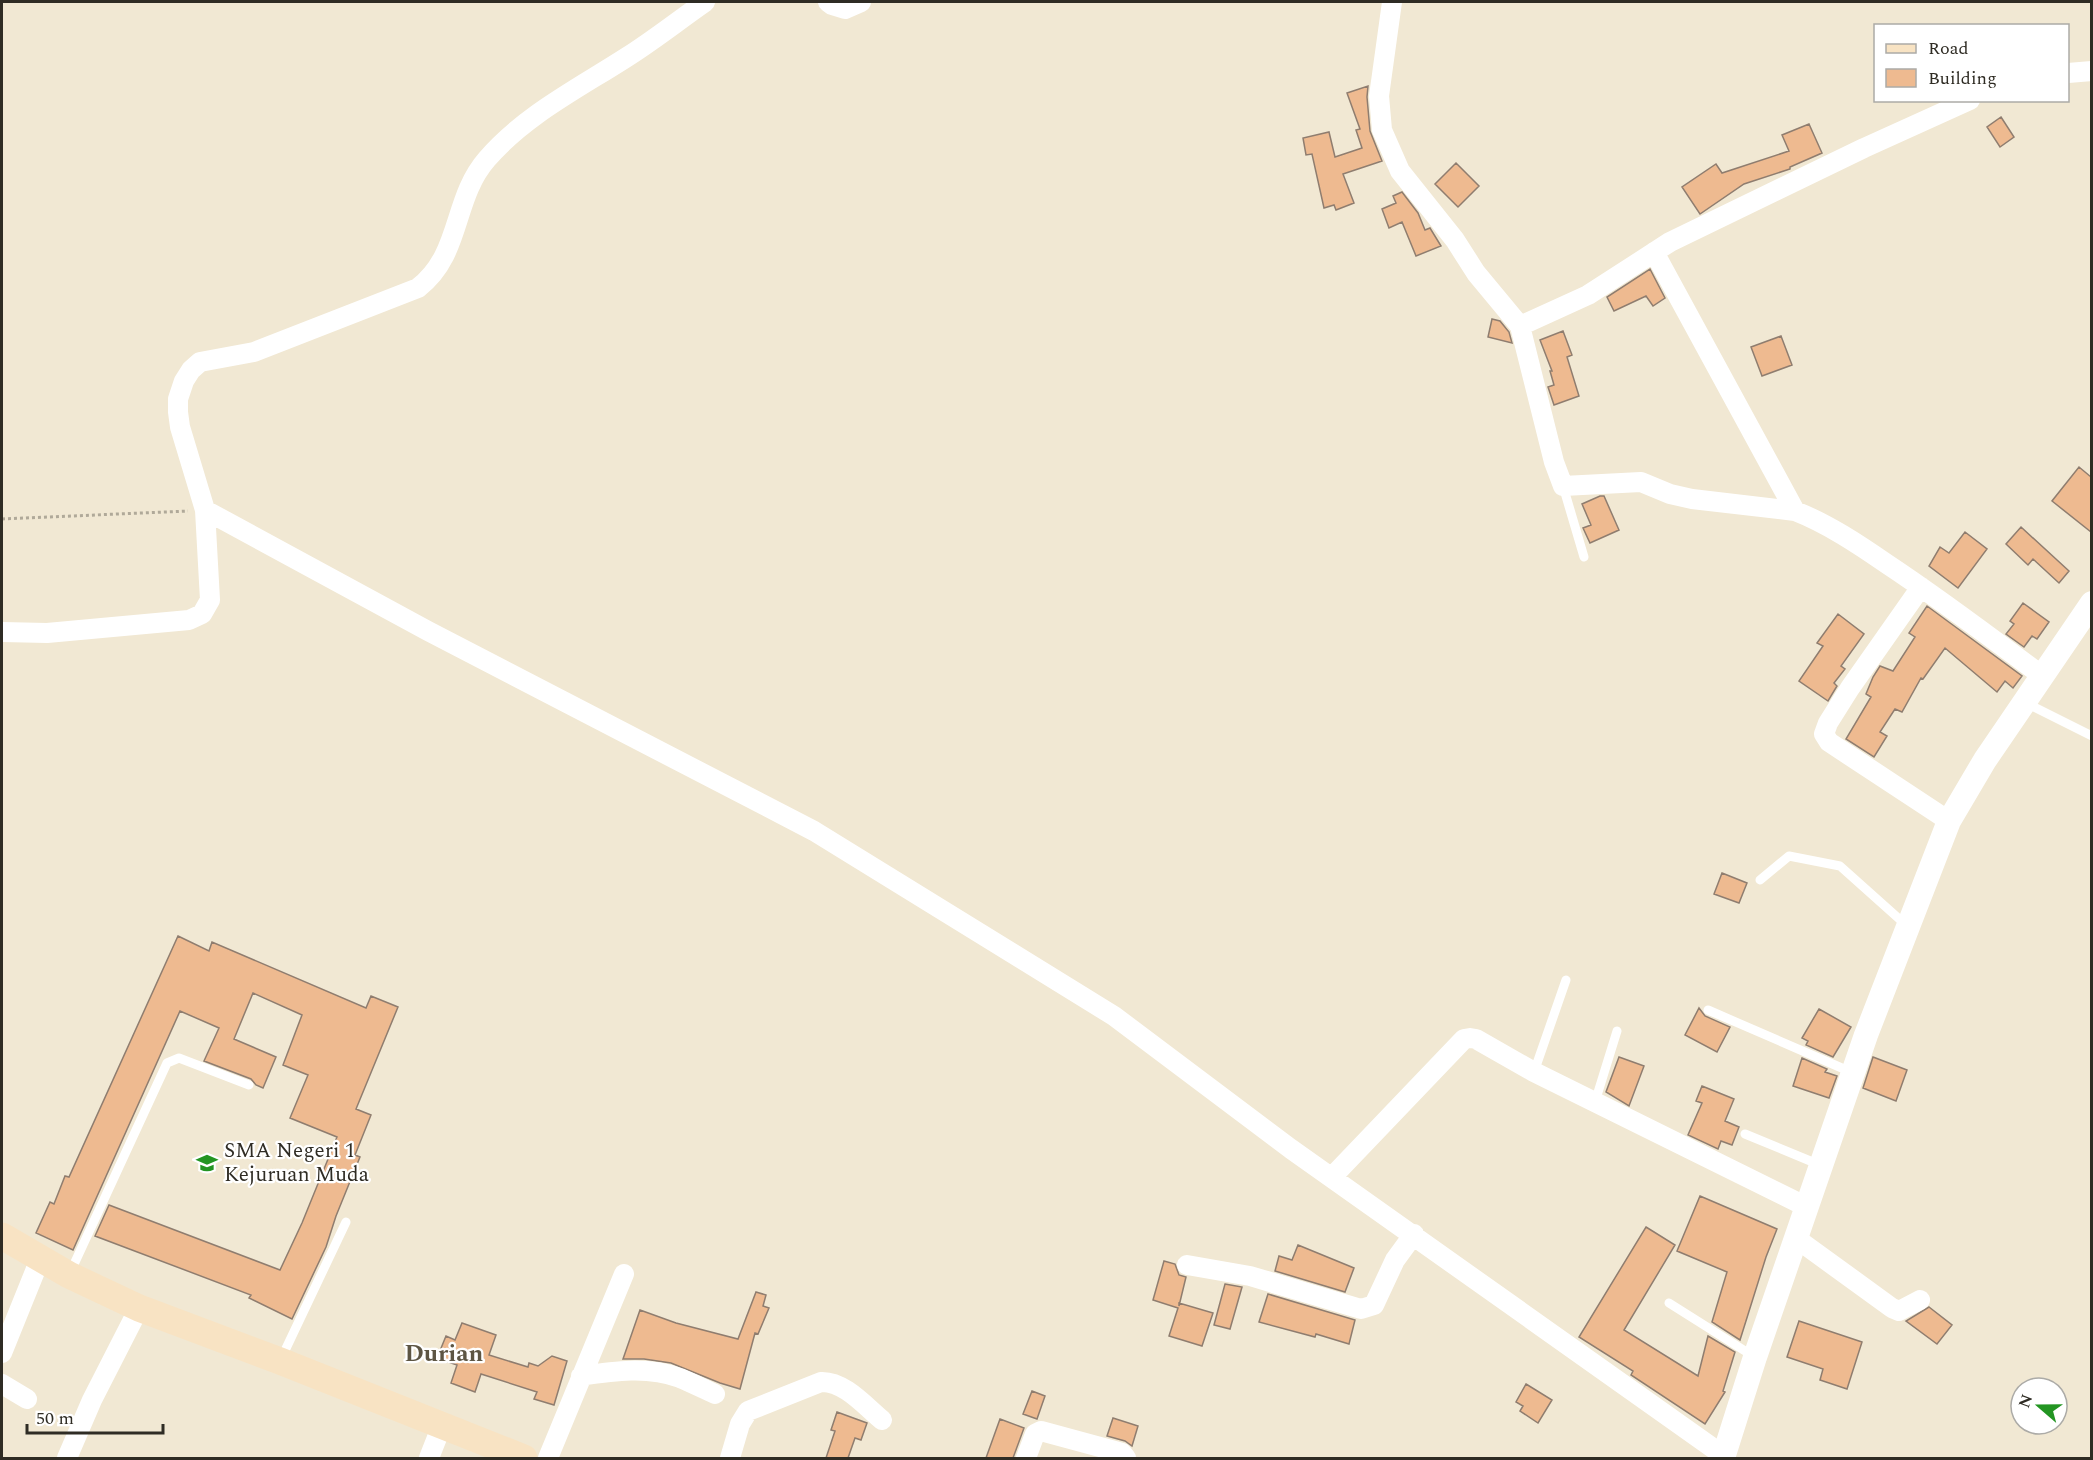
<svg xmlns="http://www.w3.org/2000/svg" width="2093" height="1460" font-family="Spectral,serif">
<rect width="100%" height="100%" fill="#f1e8d3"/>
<path fill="#eeba90" stroke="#8f7d6f" stroke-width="1.5" d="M1368,86l-1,11 3,34 12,30 -39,13 11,29 -18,7 -2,-5 -10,3 -12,-54 -6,1 -3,-17 26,-6 6,25 27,-9 -6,-18 4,-1 -13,-36z
M2001,117l13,20 -14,10 -13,-20z
M1809,124l13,29 -32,14v2l-46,15 -44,30 -18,-27 34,-23 6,9 67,-22 -7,-16z
M1456,163l23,23 -21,21 -23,-23z
M1402,192l16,21 7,17 5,-2 11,18 -25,10 -14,-34 -13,6 -7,-19 14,-6 -3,-7z
M1650,269l15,29 -12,8 -7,-10 -32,15 -7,-14z
M1492,319l8,2 9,11 3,11 -24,-6z
M1563,331l9,24 -5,2 12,39 -25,9 -6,-18 6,-2 -4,-14h2l-12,-31z
M1781,336l11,29 -30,11 -11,-29z
M2079,467l12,10v55l-39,-31z
M1600,496h4l15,34 -29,13 -7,-15 8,-3 -9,-21z
M2021,527l48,44 -10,12 -26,-24 -5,6 -22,-21z
M1965,532l22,17 -29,39 -29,-22 11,-19 9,6z
M2023,603l26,19 -12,17 -5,-3 -8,11 -18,-13 8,-10 -4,-3z
M1927,606l95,70 -9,12 -8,-7 -8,11 -52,-44 -22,31 -2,-1 -19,34 -7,-3 -15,23 7,4 -13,21 -28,-18 25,-42 -5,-3 7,-17 7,-11 13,5 22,-34 -6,-4z
M1838,614l26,20 -23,32 4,3 -11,14 3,3 -9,15 -29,-20 24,-35 -6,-3z
M1722,873l25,10 -8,20 -25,-9z
M178,936l31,15 3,-9 154,66 5,-12 27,11 -42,102 15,6 -16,40 5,2 -24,59 -10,31 -34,72 -43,-21 2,-3 -156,-59 14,-31 171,65 22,-47 35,-86 -47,-19 18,-43 -25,-10 19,-50 -49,-22 -19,46 42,18 -13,31 -7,-3 -5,-6 -47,-18 15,-33 -39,-17 -107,239 -37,-17 14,-31 4,2 11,-28 4,1z
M1699,1008l6,8 25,11 -13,25 -32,-17z
M1819,1009l32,18 -18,30 -27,-12 2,-4 -6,-3z
M1619,1057l25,9 -15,40 -23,-14z
M1873,1057l34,13 -11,31 -33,-13z
M1802,1058l25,11 -2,3 12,4 -8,22 -36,-12z
M1702,1086l32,13 -9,22 14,6 -7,18 -11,-4 -3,8 -30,-14 14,-32 -6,-2z
M1700,1196l77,33 -11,28 -26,83 -28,-18 15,-50 -50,-21z
M1646,1227l29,18 -51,85 74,46 10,-40 27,16 -12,39 2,1 -20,32 -74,-49 2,-4 -54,-34z
M1298,1245l56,23 -9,24 -70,-21 4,-15 13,4z
M1164,1261l11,3 4,11 7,2 -7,29v-3l34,10 -11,33 -33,-10 9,-28 -25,-8z
M1225,1284l17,3 -12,42 -16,-4z
M756,1292l10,3 -3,11 6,2 -11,26 -3,-1 -15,56 -20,-6 -49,-20 -27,-4h-21l17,-49 36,13 62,16z
M1268,1294l87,26 -6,24 -33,-10 -1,3 -56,-15z
M1929,1307l23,18 -15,19 -31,-23z
M1799,1321l63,21 -15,47 -27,-9 3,-11 -36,-12z
M462,1323l34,12 -7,20 39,12 1,-4 9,3 14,-10 15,5 -13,44 -20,-6 3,-7 -56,-18 -6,18 -24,-9 6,-18 -20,-7 9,-22 9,4z
M1526,1384l26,16 -14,23 -18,-12 3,-5 -7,-4z
M1032,1391l13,5 -8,23 -14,-5z
M837,1412l30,11 -6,17 -6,-2 -7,20h-22l9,-27 -4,-1z
M1113,1418l25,8 -6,20 -7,-5 -18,-5z
M1000,1419l24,9 -11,30h-27z"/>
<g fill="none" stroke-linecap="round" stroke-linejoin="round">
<path stroke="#b0a999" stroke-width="3" stroke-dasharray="3 3" stroke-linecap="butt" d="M2,519l186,-8"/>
<path stroke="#fff" stroke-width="9" d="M1563,486l21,71
M2026,703l66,33
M1760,880l29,-24 51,10 66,59
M1708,1010l143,62
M1534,1072l32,-92
M1595,1102l22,-71
M1745,1134l75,31
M70,1273l97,-210 12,-5 70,27
M1669,1303l84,53
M281,1359l65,-137"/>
<path stroke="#fff" stroke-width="20" d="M828,2l4,3 13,4 16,-7
M1392,2l-13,94 3,34 18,41 55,69 21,33 44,53 68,-31 82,-53 194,-94 106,-48
M2068,73l24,-2
M1654,252l141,259
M1520,326l34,136 9,24 78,-4 29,12 22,5 103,12c33,13 63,33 92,53 53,35 103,73 154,111
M205,510l223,121 386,200 300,185 177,133 433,307
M1921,587l-71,101 -22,35 -4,11 5,8 120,79
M2,632l45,1 142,-13 13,-6 8,-14 -5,-90 -25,-83 -2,-15v-13l6,-18 7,-11 9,-8 54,-10 164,-64c44,-34 34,-89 69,-129 38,-44 92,-71 140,-102 27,-17 52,-37 78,-55
M1332,1177l132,-138 6,-1 6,1 58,33 273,135
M1797,1239l95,69 7,3 21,-11
M1187,1265l63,11 111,33 13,-4 21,-45 19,-26
M2,1353l38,-94
M581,1376c33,-5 67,-10 99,2 12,5 24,11 35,16
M2,1384l25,15
M67,1458l25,-58 47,-92
M429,1458l13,-33
M548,1458l76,-184
M730,1458l10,-34 8,-13 73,-29c23,-1 44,24 61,38
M1026,1458l9,-24 6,-3 81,22 4,5"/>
<path stroke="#fff" stroke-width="24" d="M1723,1458l32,-101 111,-322 83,-214 36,-61 107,-157"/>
<path stroke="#f8e3c3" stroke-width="27" d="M2,1236l67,39 70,33 141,53 244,97"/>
</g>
<defs>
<symbol id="school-bare" viewBox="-9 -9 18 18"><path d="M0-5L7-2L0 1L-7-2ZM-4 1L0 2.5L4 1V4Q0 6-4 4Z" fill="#239522" stroke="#fff" stroke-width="2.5" paint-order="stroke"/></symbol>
</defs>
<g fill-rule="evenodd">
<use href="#school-bare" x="192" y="1148" width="30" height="30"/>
</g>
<g text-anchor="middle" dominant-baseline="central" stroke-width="4.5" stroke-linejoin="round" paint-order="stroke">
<g font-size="21" fill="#2f2c24" stroke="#fff" text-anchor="start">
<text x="224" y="1151">SMA Negeri 1<tspan x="224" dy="24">Kejuruan Muda</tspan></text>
</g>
<g font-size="24" font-weight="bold" fill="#5d5543" stroke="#fff">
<text x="444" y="1354">Durian</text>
</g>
</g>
<rect width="2093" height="1460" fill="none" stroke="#2f2c24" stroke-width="6"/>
<rect x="1874" y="24" width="195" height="78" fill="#ffffff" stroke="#acaba7" stroke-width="1.5"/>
<rect x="1886" y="44" width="30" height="9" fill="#f8e3c3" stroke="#acaba7" stroke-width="1.5"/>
<text x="1928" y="54" font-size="18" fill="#2f2c24">Road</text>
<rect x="1886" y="69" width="30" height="18" fill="#eeba90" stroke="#acaba7" stroke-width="1.5"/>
<text x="1928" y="84" font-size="18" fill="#2f2c24">Building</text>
<g transform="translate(2039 1406) rotate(290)"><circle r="28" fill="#ffffff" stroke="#acaba7" stroke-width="1.5"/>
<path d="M0-4.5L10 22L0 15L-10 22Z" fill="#239522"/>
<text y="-9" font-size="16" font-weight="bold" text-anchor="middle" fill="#2f2c24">N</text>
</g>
<path d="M27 1424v9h136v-9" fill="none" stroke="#2f2c24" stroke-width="3"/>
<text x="36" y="1424" font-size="18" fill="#2f2c24" stroke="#ffffff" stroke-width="4.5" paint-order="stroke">50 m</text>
</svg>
